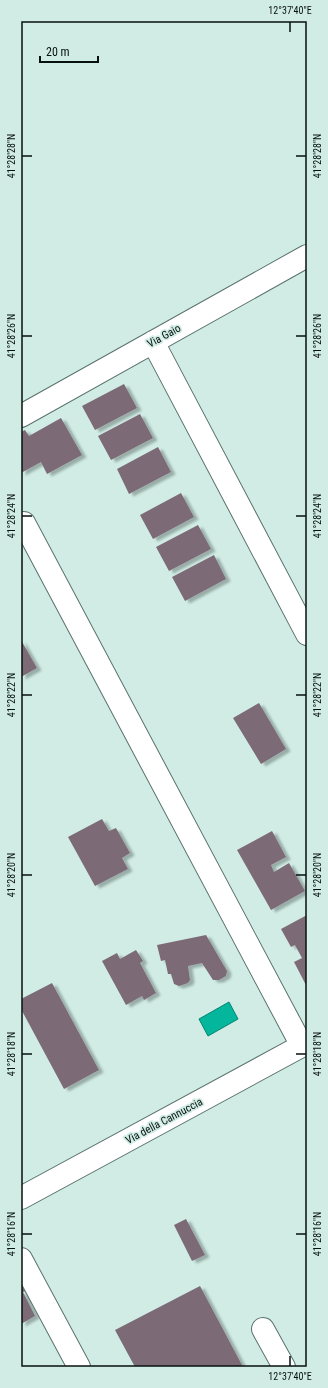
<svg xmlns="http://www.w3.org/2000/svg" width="328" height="1388" font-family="'Roboto Condensed',sans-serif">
<defs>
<filter id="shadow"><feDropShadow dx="4.5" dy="2.5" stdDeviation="1" flood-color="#0004"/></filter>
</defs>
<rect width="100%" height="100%" fill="#d0ece4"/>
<path fill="#03b69c" stroke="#048471" d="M229,1002l9,17 -30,17 -9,-17z"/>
<path fill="#7d6a77" filter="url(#shadow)" d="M124,384l13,24 -42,22 -13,-24z
M140,414l13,24 -42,22 -13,-24z
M61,418l21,37 -35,19 -6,-12 -20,11v-41l4,-2 4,6z
M158,447l13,25 -42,22 -12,-25z
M181,493l13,24 -41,22 -13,-24z
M198,525l13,24 -42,22 -13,-24z
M214,555l12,24 -41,22 -13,-24z
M21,640l16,28 -16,9z
M259,703l27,46 -25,15 -28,-46z
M102,819l7,12 7,-3 14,25 -8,5 6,11 -33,17 -27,-49z
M272,831l14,26 -15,8 3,7 15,-9 16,28 -34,19 -34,-60z
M307,915v72l-13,-25 8,-4 -7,-13 -4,2 -10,-18z
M206,935l21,36 -1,5 -7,4h-6l-11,-17 -14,3 2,14 -2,3 -9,3 -5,-2 -3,-10h-3l-3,-14 -4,1 -4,-16z
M136,950l7,11 -3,2 16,30 -12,7 -2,-4 -16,9 -24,-44 15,-8 3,6z
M52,983l47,87 -35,19 -43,-80v-10z
M186,1219l19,36 -13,6 -18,-36z
M21,1277l7,13 -5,2 12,24 -14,8z
M200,1286l43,81h-108l-20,-37z"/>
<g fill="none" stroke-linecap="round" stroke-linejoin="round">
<defs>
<path id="minor" d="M153,342l154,292
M21,416l286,-160
M24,523l278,523
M21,1198l286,-155
M21,1259l58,108
M263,1329l21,38"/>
</defs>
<use href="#minor" stroke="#5a726c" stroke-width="24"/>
<use href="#minor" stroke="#fff" stroke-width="22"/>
</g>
<path fill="none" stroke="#07110e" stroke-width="1.5" d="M290,22v10M22,156h10M296,156h10M22,336h10M296,336h10M22,516h10M296,516h10M22,695h10M296,695h10M22,875h10M296,875h10M22,1054h10M296,1054h10M22,1234h10M296,1234h10M290,1356v10"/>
<g text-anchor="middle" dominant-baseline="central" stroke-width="3.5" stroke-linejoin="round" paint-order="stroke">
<g font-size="11" fill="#07110e" stroke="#d0ece4">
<text transform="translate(164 336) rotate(-29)">Via Gaio</text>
<text transform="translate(164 1121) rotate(-28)">Via della Cannuccia</text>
</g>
</g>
<rect width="328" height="1388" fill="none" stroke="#d0ece4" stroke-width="44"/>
<path d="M40 56v6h58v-6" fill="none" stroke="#07110e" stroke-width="2"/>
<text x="46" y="56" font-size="12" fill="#07110e" stroke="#d0ece4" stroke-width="3" paint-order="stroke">20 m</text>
<rect x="22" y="22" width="284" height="1344" fill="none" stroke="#07110e" stroke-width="1.5"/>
<g font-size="10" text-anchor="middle" fill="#07110e">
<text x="290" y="14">12°37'40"E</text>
<text transform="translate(11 156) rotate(-90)" y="4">41°28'28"N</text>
<text transform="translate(317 156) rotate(-90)" y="4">41°28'28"N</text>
<text transform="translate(11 336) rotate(-90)" y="4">41°28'26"N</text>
<text transform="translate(317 336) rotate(-90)" y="4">41°28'26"N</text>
<text transform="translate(11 516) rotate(-90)" y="4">41°28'24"N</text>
<text transform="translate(317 516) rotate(-90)" y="4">41°28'24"N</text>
<text transform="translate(11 695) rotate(-90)" y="4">41°28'22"N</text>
<text transform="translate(317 695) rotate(-90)" y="4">41°28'22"N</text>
<text transform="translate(11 875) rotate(-90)" y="4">41°28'20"N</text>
<text transform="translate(317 875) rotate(-90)" y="4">41°28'20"N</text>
<text transform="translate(11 1054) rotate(-90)" y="4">41°28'18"N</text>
<text transform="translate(317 1054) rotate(-90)" y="4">41°28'18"N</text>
<text transform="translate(11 1234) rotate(-90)" y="4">41°28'16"N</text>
<text transform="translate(317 1234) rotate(-90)" y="4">41°28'16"N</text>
<text x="290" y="1380">12°37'40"E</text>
</g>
</svg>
